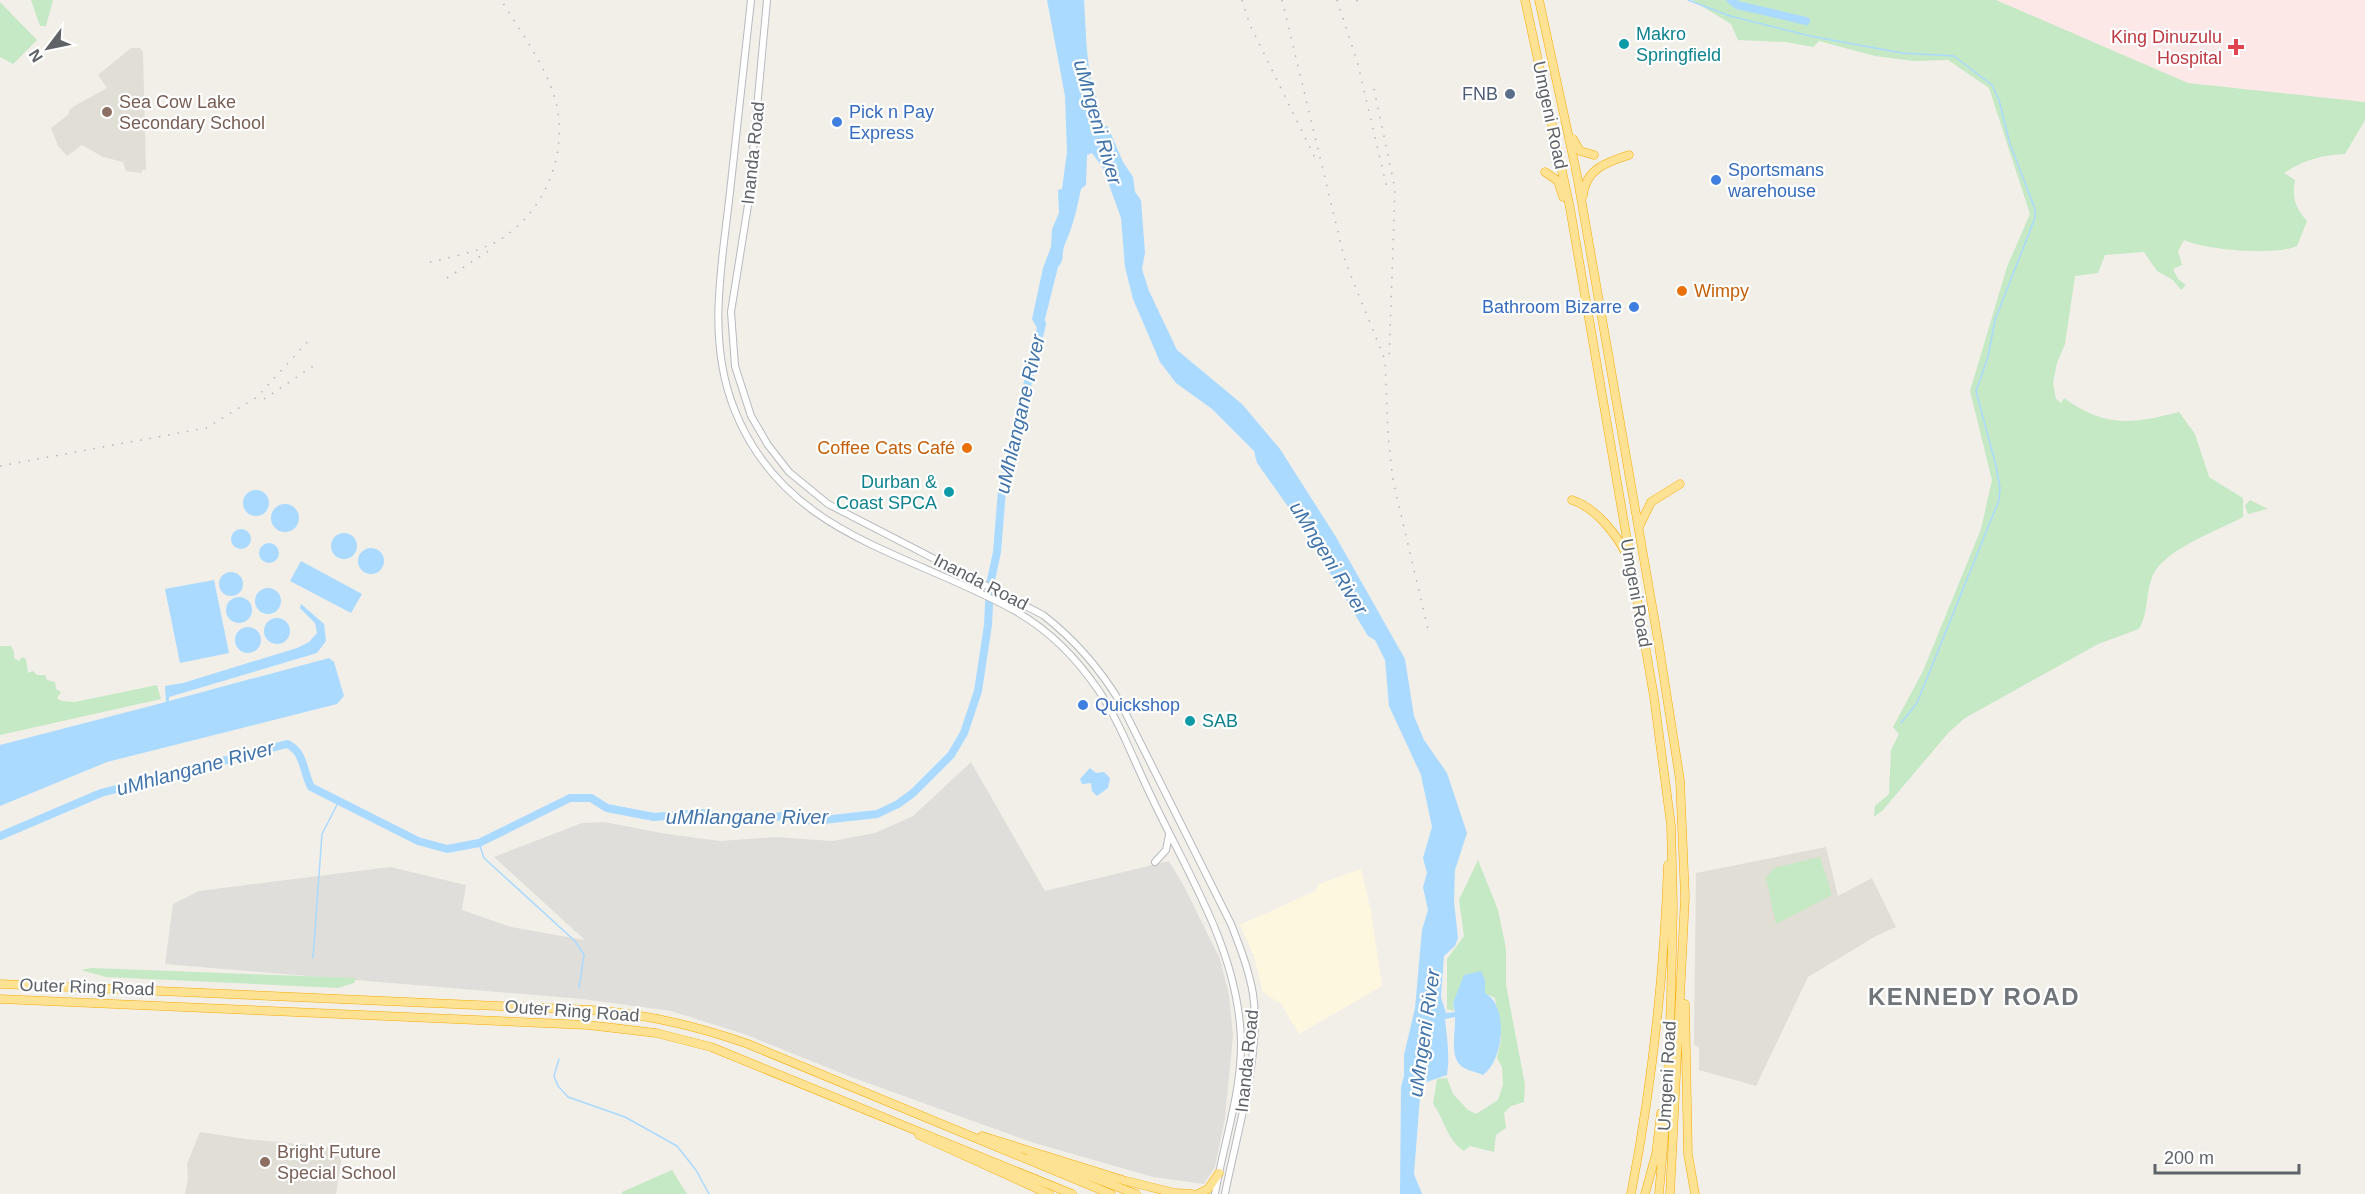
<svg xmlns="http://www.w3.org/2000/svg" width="2365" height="1194" font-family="Arial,sans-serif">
<rect width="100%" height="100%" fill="#f1efe8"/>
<path fill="#fef7e0" d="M1361 869 1371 912 1382 986 1299 1034 1281 1004 1263 992 1254 956 1240 925 1315 891 1319 884Z"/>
<path fill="#e0deda" d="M971 762 1045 891 1169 861 1184 886 1220 959 1229 995 1233 1036 1225 1118 1215 1167 1204 1184 1153 1177 1031 1142 851 1077 744 1034 671 1011 582 999 165 964 173 904 199 891 390 867 466 885 462 910 511 927 585 940 494 857 582 823 604 822 667 834 720 841 776 837 832 841 875 833 913 816Z"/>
<path fill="#e1ded6" d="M131 48H140L143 52 146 170H142V173L126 171 123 162 103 157 82 145 67 156 58 146 51 128 69 114V110L76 105 107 88 98 75Z
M1826 847 1838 896 1872 878 1896 927 1876 936 1808 977 1756 1086 1699 1070V1048L1694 1044 1696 873Z
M200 1132 246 1139 352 1149 342 1155 336 1194H185L188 1178 187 1164Z"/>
<path fill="#fce8e6" d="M1996 0H2365V102L2188 83Z"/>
<path fill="#c5e8c5" d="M31 0H53L46 26H40Z
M1692 0H1996L2188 83 2365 102V120L2345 154C2322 155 2304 160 2284 173L2295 180C2292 198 2295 207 2307 221L2297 246C2274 256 2207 250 2184 240L2178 251 2182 265 2173 269 2178 279 2186 285 2181 290 2173 280 2157 271 2144 252 2105 255 2098 273 2075 276 2065 344 2057 363 2053 383 2056 399 2061 403 2064 398C2106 428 2132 424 2179 412L2195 434 2209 477 2243 498V517C2217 531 2165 549 2153 575 2145 593 2149 612 2139 629L2098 644 1965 718 1949 732 1883 810 1874 817 1875 806 1889 794 1891 750 1899 734 1893 727 1923 671 1981 529 1992 480 1970 391 2007 267 2030 214 1989 88 1948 60 1913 61 1875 56 1819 41 1813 47 1786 42 1738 40 1731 24Z
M0 2 37 40 13 64 0 57Z
M2250 500 2268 509H2267L2248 514 2245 506Z
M0 646H11L14 652V658L19 661 22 657 26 659 28 673 33 671 37 675H45L47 680 55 682 56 689 61 692 57 698 61 701 75 702 157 685 161 699 0 735Z
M1820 857 1832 895 1776 924 1766 878 1774 868Z
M1478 860 1498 910 1506 949V985L1525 1085 1524 1102 1511 1106 1504 1113 1506 1128 1496 1135 1494 1152 1470 1146 1464 1151C1446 1139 1445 1120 1433 1104L1437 1079 1447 1078 1453 1094 1468 1110 1476 1114 1498 1100 1503 1085 1502 1067 1497 1058 1501 1039 1495 998 1485 993V980L1459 990 1453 1003 1454 1011 1447 1009V959L1464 936 1459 900Z
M92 968 356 978 354 983 338 988 106 977 81 970Z
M672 1170 687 1194H622V1192Z"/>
<path fill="#aadaff" d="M1047 0H1084C1086 29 1086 61 1093 88 1098 103 1101 107 1102 124L1108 127 1123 162 1133 177 1135 192 1141 200 1145 253 1142 269 1149 291 1177 350 1242 404 1280 449 1336 537 1405 659 1414 716 1424 740 1447 773 1467 833 1455 870 1454 901 1458 938 1455 946 1444 956 1441 997 1446 1013 1455 1012 1453 1003 1464 975 1481 971 1485 980V993C1509 1006 1504 1060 1483 1075 1477 1072 1469 1071 1464 1068 1448 1059 1456 1032 1455 1017L1445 1019C1447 1039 1450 1055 1447 1075L1421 1084 1414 1174 1422 1194H1400L1401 1087 1404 1076V1055L1415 1008 1422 930 1428 910 1423 887 1427 873 1423 858 1432 827 1421 775 1389 706 1385 660 1375 640 1368 636 1299 522 1257 463 1254 451 1212 409 1176 383 1160 362 1133 299 1125 267 1121 218 1103 168 1092 153 1087 155 1086 185 1081 189C1077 209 1073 226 1065 244 1061 253 1065 260 1058 267L1041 335 1032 319 1043 268 1051 247 1052 229 1059 213 1058 190 1062 189 1067 152 1065 96Z
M243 503a13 13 0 1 1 26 0a13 13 0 1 1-26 0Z
M271 518a14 14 0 1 1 28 0a14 14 0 1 1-28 0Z
M231 539a10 10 0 1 1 20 0a10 10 0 1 1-20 0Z
M331 546a13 13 0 1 1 26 0a13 13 0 1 1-26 0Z
M259 553a10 10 0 1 1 20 0a10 10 0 1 1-20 0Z
M358 561a13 13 0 1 1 26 0a13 13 0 1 1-26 0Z
M301 561 362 594 351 613 290 581Z
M219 584a12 12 0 1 1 24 0a12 12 0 1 1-24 0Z
M214 580 229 653 180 663 165 589Z
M255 601a13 13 0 1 1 26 0a13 13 0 1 1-26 0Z
M226 610a13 13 0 1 1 26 0a13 13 0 1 1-26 0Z
M301 604 324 624 326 641 317 653 169 697V701L329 658 334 662 344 696 337 704 107 762 0 806V745L166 702 165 686 183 683 297 648 309 642 317 633 315 623 300 608Z
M264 631a13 13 0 1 1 26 0a13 13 0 1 1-26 0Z
M235 640a13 13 0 1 1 26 0a13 13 0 1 1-26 0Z
M1090 768 1096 773 1104 772 1110 778 1108 788 1097 796 1092 791 1091 783 1082 784 1080 779Z"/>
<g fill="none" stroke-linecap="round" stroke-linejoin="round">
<path stroke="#aadaff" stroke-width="1.5" d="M1688 0 1730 16 1810 36 1902 53 1954 56 1992 85 1999 100 2010 144 2035 209V218L1995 320 1988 357 1976 391 1996 466 2000 488 1999 500 1917 703 1901 723
M479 843 484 858 575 941 584 955 579 988
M313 958 322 834 339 801
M559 1059 554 1076 558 1086 568 1097 625 1117 677 1146 696 1170 709 1194"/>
<path stroke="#aadaff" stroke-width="8" d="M1731 0 1737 5 1806 21
M0 836 101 793 287 744C304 751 303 771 311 787L418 841 447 849 479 843 570 798H591L607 808 654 817 701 813 745 820 784 816 814 821 877 814 898 804 913 793 951 755 964 733 978 691 988 625 990 585 997 552 1002 490 1042 324"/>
<g stroke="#b6babf" stroke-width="8">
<path id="secondary" d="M751 0C744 64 737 128 730 192 722 265 706 340 735 411 786 538 912 552 1017 612 1050 631 1078 660 1099 691 1121 724 1135 764 1153 800 1187 872 1233 944 1240 1025 1246 1081 1224 1139 1215 1194
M767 0 748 205 731 312 735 366 751 416 768 445 789 472 828 504 1043 615C1074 639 1100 669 1120 702L1231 924C1240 947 1249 970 1253 994 1262 1053 1236 1135 1225 1194
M1155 862 1166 850 1169 835"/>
</g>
<g stroke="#f9ab00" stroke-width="9">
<path id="highway" d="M1525 0 1570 208 1654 697 1671 825 1673 905 1671 997 1667 1102 1659 1194
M1539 0 1577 175 1658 640 1680 780 1685 897 1670 1194
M1573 139 1580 151 1594 155
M1545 172 1558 181 1563 197
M1583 196C1585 169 1607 162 1629 155
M1572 500C1596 508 1619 536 1628 559
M1639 527 1651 502 1680 484
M0 984 592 1010C646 1014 697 1026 748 1044L1111 1194
M0 999 588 1025 656 1033 711 1047 1072 1194
M1685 1004 1688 1154 1695 1194
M919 1135 1049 1194
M982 1136 1126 1181 1179 1194
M1031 1154 1136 1194
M1176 1193 1192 1194
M1198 1194 1208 1189 1219 1173
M1631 1194C1652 1085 1664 976 1668 865
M1645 1194 1656 1154 1661 1113"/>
</g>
<use href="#secondary" stroke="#fff" stroke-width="6"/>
<use href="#highway" stroke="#fde293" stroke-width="8"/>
<path stroke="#b6b7b8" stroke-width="1.5" stroke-dasharray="1.5 8" stroke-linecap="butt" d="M1242 0 1250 25 1315 158
M1282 0 1345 261 1385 360 1388 435 1393 481 1428 629
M1337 0 1357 61 1387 188
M1357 0 1359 9
M1374 89 1395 189 1389 362
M430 262C452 257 476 252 496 242 547 213 572 147 553 92 541 59 519 29 501 0
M447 278 490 250
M264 399 315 365
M0 466 206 428 257 397 311 338"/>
</g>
<g fill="#0f9aa8" stroke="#fff" stroke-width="2">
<circle cx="1624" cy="44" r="6"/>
<circle cx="949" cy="492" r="6"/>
<circle cx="1190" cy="721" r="6"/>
</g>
<path fill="#e0444e" stroke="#fff" stroke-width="2" d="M2233 38h6v6h6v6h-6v6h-6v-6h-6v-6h6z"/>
<circle fill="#5c6f8a" stroke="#fff" stroke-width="2" cx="1510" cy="94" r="6"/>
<g fill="#8d6e63" stroke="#fff" stroke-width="2">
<circle cx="107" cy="112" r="6"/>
<circle cx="265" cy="1162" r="6"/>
</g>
<g fill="#3f7fe0" stroke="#fff" stroke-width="2">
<circle cx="837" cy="122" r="6"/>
<circle cx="1716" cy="180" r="6"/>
<circle cx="1634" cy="307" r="6"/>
<circle cx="1083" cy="705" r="6"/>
</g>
<g fill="#e8710a" stroke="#fff" stroke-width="2">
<circle cx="1682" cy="291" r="6"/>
<circle cx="967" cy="448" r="6"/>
</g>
<g text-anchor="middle" stroke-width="4.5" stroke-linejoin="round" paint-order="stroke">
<g font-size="18" fill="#0d838f" stroke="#fff" text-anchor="start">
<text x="1636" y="40">Makro<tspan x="1636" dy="21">Springfield</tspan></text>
<text x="937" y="488" text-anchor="end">Durban &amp;<tspan x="937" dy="21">Coast SPCA</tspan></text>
<text x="1202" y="727">SAB</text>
</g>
<g font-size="18" fill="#be3a42" stroke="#fff" text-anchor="end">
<text x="2222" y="43">King Dinuzulu<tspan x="2222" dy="21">Hospital</tspan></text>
</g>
<g font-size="18" fill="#4e5e75" stroke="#fff" text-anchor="end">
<text x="1498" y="100">FNB</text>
</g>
<g font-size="18" fill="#785e54" stroke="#fff" text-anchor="start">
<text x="119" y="108">Sea Cow Lake<tspan x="119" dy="21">Secondary School</tspan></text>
<text x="277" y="1158">Bright Future<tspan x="277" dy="21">Special School</tspan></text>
</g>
<g font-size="18" fill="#366cbe" stroke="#fff" text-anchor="start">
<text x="849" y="118">Pick n Pay<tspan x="849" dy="21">Express</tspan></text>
<text x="1728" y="176">Sportsmans<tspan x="1728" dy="21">warehouse</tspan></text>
<text x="1622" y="313" text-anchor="end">Bathroom Bizarre</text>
<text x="1095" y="711">Quickshop</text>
</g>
<g font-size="18" fill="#5f6368" stroke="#fff">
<text transform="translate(1550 115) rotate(78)" y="6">Umgeni Road</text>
<text transform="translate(753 153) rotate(-84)" y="6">Inanda Road</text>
<text transform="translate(981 582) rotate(27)" y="6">Inanda Road</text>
<text transform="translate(1636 593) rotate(80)" y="6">Umgeni Road</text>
<text transform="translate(87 987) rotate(2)" y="6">Outer Ring Road</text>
<text transform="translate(572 1011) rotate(4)" y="6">Outer Ring Road</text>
<text transform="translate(1247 1061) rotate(-84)" y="6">Inanda Road</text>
<text transform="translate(1667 1076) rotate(-87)" y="6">Umgeni Road</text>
</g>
<g font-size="18" fill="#c56008" stroke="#fff" text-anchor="start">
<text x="1694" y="297">Wimpy</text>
<text x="955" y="454" text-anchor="end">Coffee Cats Café</text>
</g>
<g font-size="20" font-style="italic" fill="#4174aa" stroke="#fff">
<text transform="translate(1098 122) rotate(74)" y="7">uMngeni River</text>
<text transform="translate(1020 414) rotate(-77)" y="7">uMhlangane River</text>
<text transform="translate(1329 558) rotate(58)" y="7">uMngeni River</text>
<text transform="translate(195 768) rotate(-15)" y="7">uMhlangane River</text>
<text x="747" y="824">uMhlangane River</text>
<text transform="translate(1424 1033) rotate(-82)" y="7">uMngeni River</text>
</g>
<g font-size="24" font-weight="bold" letter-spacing="1.5" fill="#70757a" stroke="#fff">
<text x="1974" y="1005">KENNEDY ROAD</text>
</g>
</g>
<g transform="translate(48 48) rotate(238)" stroke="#ffffff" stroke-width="4.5" paint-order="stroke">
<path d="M0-4.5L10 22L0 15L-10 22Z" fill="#5f6368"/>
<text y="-9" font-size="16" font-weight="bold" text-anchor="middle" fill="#5f6368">N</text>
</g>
<path d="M2155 1164v9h144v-9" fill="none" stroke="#5f6368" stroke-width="3"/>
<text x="2164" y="1164" font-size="18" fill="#5f6368" stroke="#ffffff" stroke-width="4.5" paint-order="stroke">200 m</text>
</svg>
